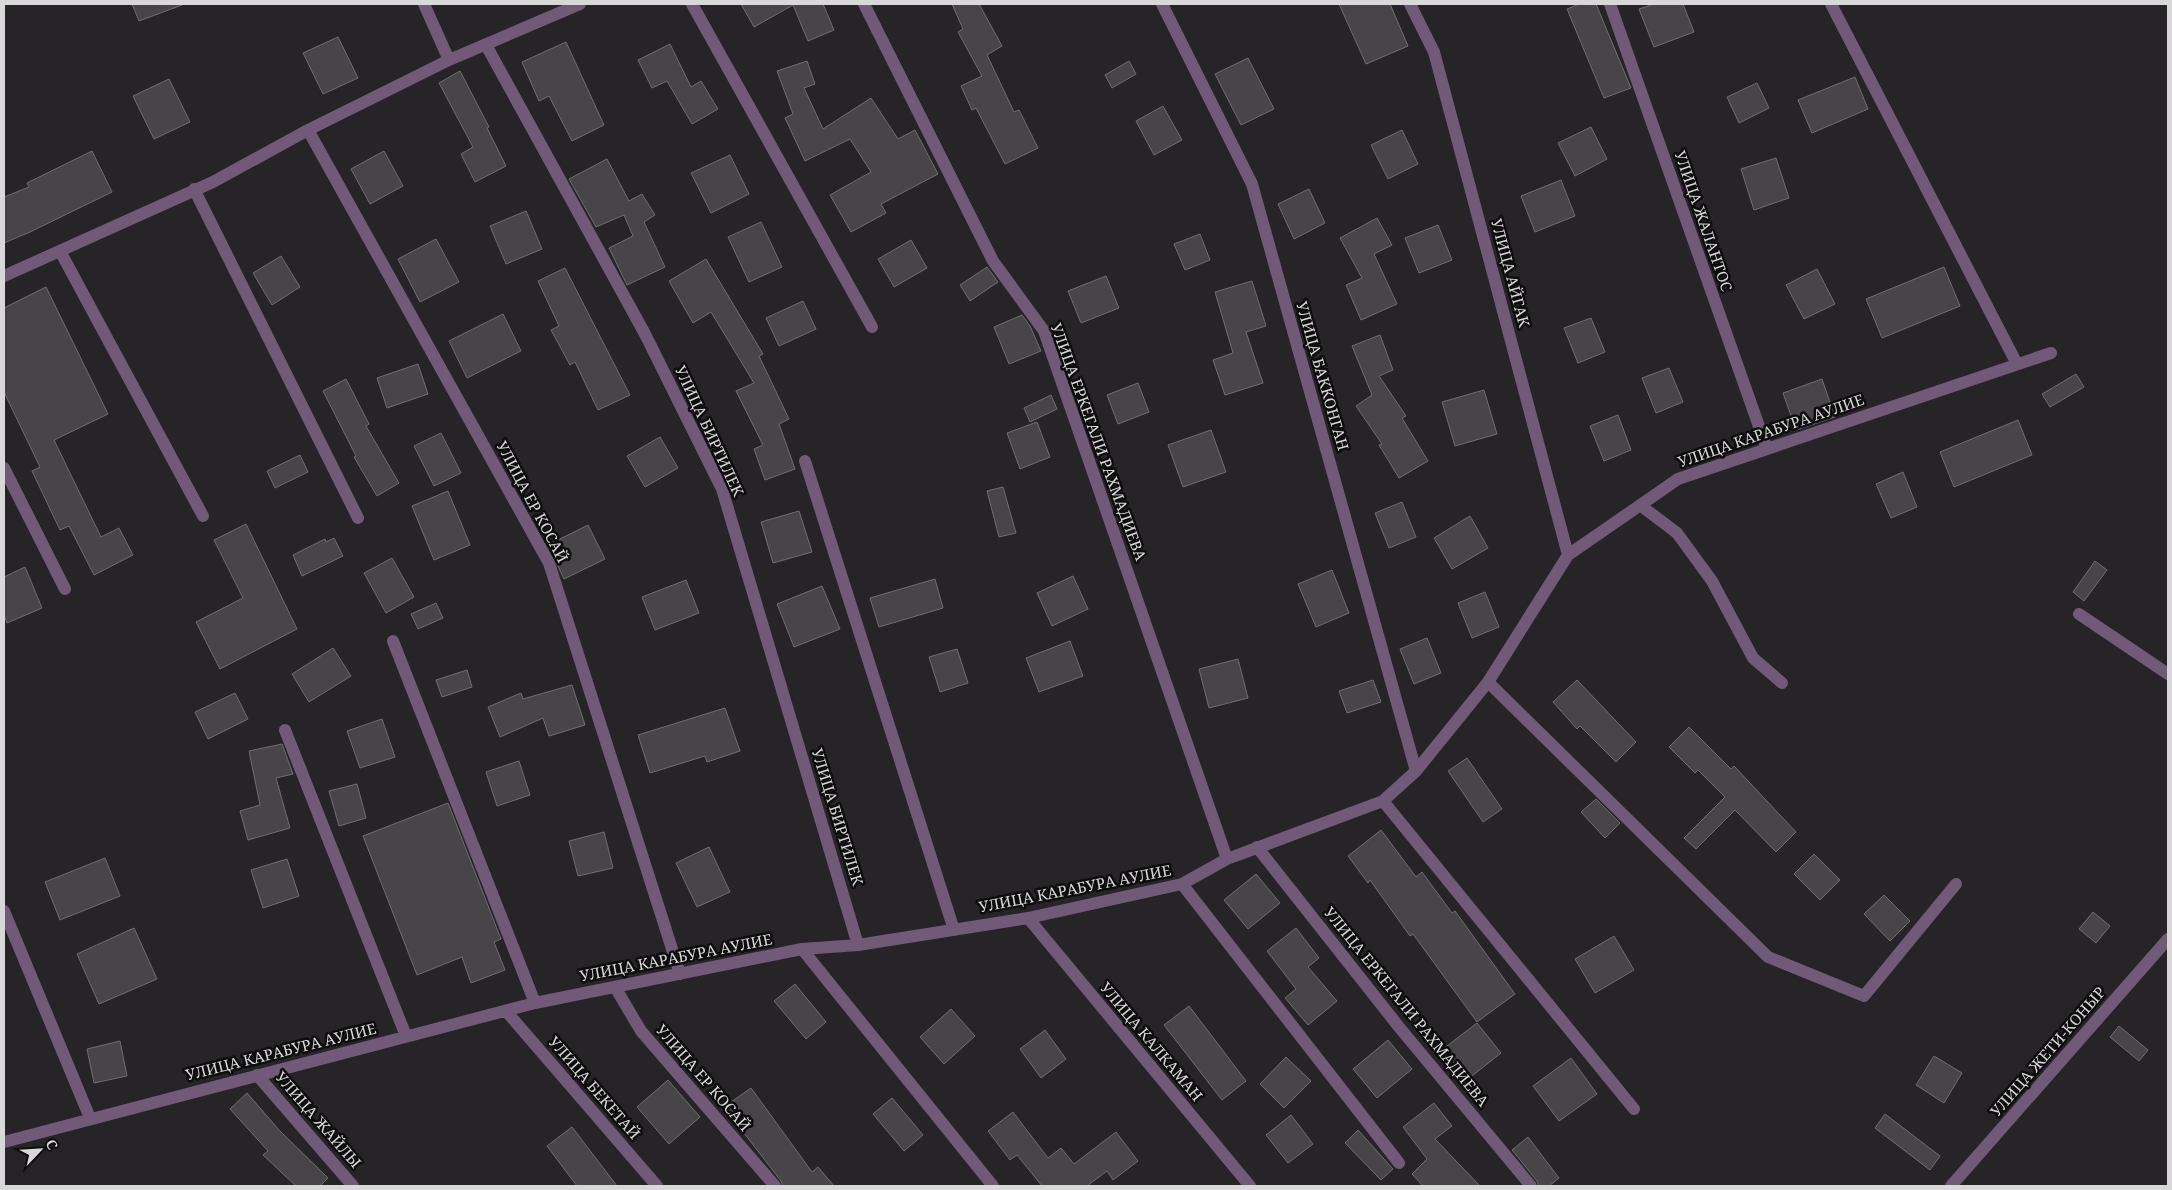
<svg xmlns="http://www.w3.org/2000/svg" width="2172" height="1190" font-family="'Noto Serif',serif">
<rect width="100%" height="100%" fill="#262426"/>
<path fill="#474548" stroke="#706e70" d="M132 4H182V5L139 21Z
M741 4H823L834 30 808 41 793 5 754 27Z
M952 4H979L1002 46 987 55 1014 112 1019 110 1038 148 1005 164 976 108 972 110 961 86 982 76 958 32 963 29Z
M1339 4H1390L1408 46 1366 64Z
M1579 4H1596L1631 88 1604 98 1567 9Z
M1654 4H1683L1694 32 1654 47 1639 9Z
M338 37 358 78 323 94 303 53Z
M566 42 604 125 572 141 549 96 539 101 522 62Z
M670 44 691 87 701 81 718 109 692 124 667 81 652 88 638 60Z
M1248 58 1274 109 1241 125 1215 74Z
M807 61 815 84 804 88 823 129 871 98 898 139 915 130 938 174 881 204 886 213 851 232 830 195 871 172 850 139 805 161 785 118 793 114 777 71Z
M1129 61 1136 74 1112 88 1105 75Z
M460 71 489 127 487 128 506 166 475 182 461 154 473 147 439 83Z
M1855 77 1868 109 1812 133 1798 100Z
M169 79 190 122 154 139 133 96Z
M1757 83 1769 108 1739 123 1727 97Z
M1163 106 1182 140 1154 155 1136 121Z
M1591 127 1607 159 1575 176 1558 143Z
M1402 130 1418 164 1388 179 1371 145Z
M92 151 112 192 30 232 4 243V197L29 187 27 183Z
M384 151 403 186 370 204 351 169Z
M730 155 749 194 711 213 691 173Z
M1776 158 1789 198 1754 210 1741 169Z
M607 159 629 201 642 194 655 215 644 222 665 267 627 285 609 248 633 236 624 215 596 227 569 179Z
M1561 180 1575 216 1535 232 1521 196Z
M1309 189 1325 223 1294 239 1278 204Z
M526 211 542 249 506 264 490 226Z
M1377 218 1392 245 1374 254 1397 304 1361 320 1346 285 1362 278 1340 238Z
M761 222 782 267 749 282 728 237Z
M1438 225 1452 260 1419 273 1405 238Z
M1200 234 1210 260 1185 270 1174 244Z
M436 239 459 282 420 302 398 259Z
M911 240 927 268 894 287 878 259Z
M281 256 300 287 272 305 253 273Z
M706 259 763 354 759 356 789 419 779 424 795 469 765 480 754 449 763 445 736 391 754 383 711 312 693 323 669 281Z
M987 267 998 282 970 301 960 285Z
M1944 267 1960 306 1882 338 1866 299Z
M565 268 630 395 598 410 575 362 570 365 551 330 559 326 538 281Z
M1817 269 1835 304 1804 319 1786 285Z
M1106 276 1119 308 1081 323 1068 291Z
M1252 281 1266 326 1246 332 1263 383 1225 395 1213 360 1233 353 1215 292Z
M46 287 108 414 54 440 101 537 119 528 133 555 94 575 69 526 60 530 32 471 40 467 4 392V308Z
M803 301 816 329 779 346 766 318Z
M503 314 521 351 467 378 449 341Z
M1022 315 1030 326 1041 351 1009 364 994 327Z
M1591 318 1605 352 1578 363 1564 328Z
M1380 335 1393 370 1379 376 1406 416 1402 418 1428 461 1399 478 1379 445 1382 444 1356 406 1372 395 1352 346Z
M418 364 428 394 387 408 377 378Z
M1669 368 1683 402 1656 413 1642 378Z
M2076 374 2084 387 2050 407 2042 394Z
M346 379 369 424 366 426 399 483 377 496 354 457 356 456 323 391Z
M1822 379 1835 417 1796 430 1783 393Z
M1138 383 1149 412 1118 424 1107 395Z
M1484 390 1497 434 1455 446 1442 402Z
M1051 395 1057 409 1030 422 1024 408Z
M1618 415 1631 450 1604 461 1590 426Z
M2018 420 2032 455 1954 487 1940 452Z
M1037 422 1050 457 1020 469 1007 433Z
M1211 430 1226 472 1183 487 1168 445Z
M441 433 461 473 434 486 414 446Z
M660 437 678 468 645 487 627 456Z
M300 455 308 472 275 488 267 471Z
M1903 472 1917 507 1891 518 1876 484Z
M1003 487 1016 533 999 537 987 491Z
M448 491 470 545 434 560 412 506Z
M1402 502 1416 537 1389 548 1375 513Z
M799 511 812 552 773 563 761 522Z
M1470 516 1488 548 1452 569 1434 538Z
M246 524 297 629 220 669 196 622 243 598 214 540Z
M588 525 605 559 564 579 548 545Z
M334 538 343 556 302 576 293 555 325 539 326 542Z
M392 558 414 597 386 613 364 573Z
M2095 561 2107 570 2084 601 2073 592Z
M25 567 42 608 7 623 4 615V577Z
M1332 570 1349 613 1316 627 1298 584Z
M1073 576 1088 609 1052 626 1037 593Z
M935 579 943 608 879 627 870 598Z
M686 580 699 613 655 630 642 597Z
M822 586 840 629 794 647 777 604Z
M1485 592 1499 627 1472 638 1458 603Z
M436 603 443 618 418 629 411 614Z
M1427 638 1441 673 1414 684 1400 649Z
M1070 641 1083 676 1039 692 1026 658Z
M333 648 351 676 309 702 292 674Z
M957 649 968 683 940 692 929 657Z
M1238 659 1248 698 1209 708 1199 669Z
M467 670 472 687 442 697 436 680Z
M1373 680 1381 702 1347 713 1339 691Z
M1577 680 1636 742 1616 762 1580 726 1577 729 1553 702Z
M572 685 585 725 549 736 543 718 500 737 488 707 521 693 523 699Z
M235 693 248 719 208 739 195 712Z
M725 708 740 751 707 762 705 756 650 773 638 735Z
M382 719 395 757 360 768 347 731Z
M1689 727 1731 769 1734 766 1796 832 1776 852 1735 810 1696 849 1684 838 1725 797 1698 770 1695 773 1669 747Z
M282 744 293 774 276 778 290 828 248 840 240 811 260 805 249 751Z
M1467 758 1502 809 1483 822 1448 771Z
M519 761 530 795 497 806 486 772Z
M357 784 366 818 339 826 329 791Z
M1596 799 1620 823 1605 838 1581 812Z
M448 803 501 939 494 942 505 970 471 983 462 957 417 975 363 836Z
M1381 830 1416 877 1422 872 1452 913 1455 911 1515 994 1477 1022 1413 934 1410 936 1370 880 1368 883 1348 856Z
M604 832 613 868 578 876 569 841Z
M709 847 730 892 697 907 676 863Z
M1814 854 1840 880 1820 900 1794 874Z
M105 858 120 896 60 920 45 882Z
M287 859 299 896 263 908 251 870Z
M1256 874 1280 903 1248 929 1224 900Z
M1884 895 1910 921 1890 941 1864 914Z
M2093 912 2110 926 2096 943 2079 929Z
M134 928 157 979 99 1004 77 954Z
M1296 928 1319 958 1308 967 1337 1001 1308 1025 1285 998 1296 989 1267 951Z
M1614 936 1634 970 1595 993 1575 959Z
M795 984 826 1022 806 1039 774 1001Z
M1189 1006 1246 1081 1222 1100 1164 1025Z
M951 1009 975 1036 944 1064 920 1037Z
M1477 1023 1501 1053 1467 1080 1443 1049Z
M2119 1026 2148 1050 2139 1061 2110 1037Z
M1045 1030 1066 1059 1041 1078 1020 1049Z
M1388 1040 1412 1069 1377 1098 1353 1069Z
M120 1041 127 1076 94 1083 87 1049Z
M1934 1056 1962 1073 1944 1103 1916 1085Z
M1286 1057 1311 1081 1284 1108 1260 1084Z
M1571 1058 1597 1094 1559 1121 1533 1086Z
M668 1080 700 1117 669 1144 637 1107Z
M751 1088 812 1172 818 1167 834 1186H783L781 1181 724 1107Z
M247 1093 279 1130 328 1178 320 1186H296L263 1155 268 1151 230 1109Z
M892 1098 923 1135 904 1151 873 1114Z
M1434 1103 1452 1126 1435 1139 1480 1186H1423L1412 1174 1427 1159 1403 1127Z
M1013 1112 1048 1158 1061 1148 1074 1164 1116 1132 1138 1161 1113 1180 1107 1171 1087 1186H1042L1017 1155 1010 1160 988 1131Z
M1885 1114 1940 1156 1930 1170 1875 1128Z
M1291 1115 1313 1144 1288 1163 1266 1135Z
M572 1127 617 1186H577L547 1146Z
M1358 1130 1393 1169 1381 1180 1345 1143Z
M1528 1137 1559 1178 1549 1186H1539L1537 1181 1512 1150Z"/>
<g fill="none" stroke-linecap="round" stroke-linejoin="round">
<path stroke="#715a77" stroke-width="12" d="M424 4 449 60
M692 4 872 327
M864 4 993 261 1044 331 1227 859
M1162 4 1252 184 1416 771
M1410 4 1434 52 1568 555
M1610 4 1767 449
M1831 4 2017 364
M486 45 645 334 722 489 858 945
M308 130 549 563 680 974
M194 189 358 518
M60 251 203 516
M4 276 213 182 308 130 449 60 580 4
M805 461 954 930
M4 468 65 589
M1640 505 1677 533 1712 581 1753 658 1782 683
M2079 614 2168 674
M393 641 535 1003
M1488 682 1768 957 1864 996 1956 884
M285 730 406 1036
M1383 801 1634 1109
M1257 847 1399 1027 1531 1186
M1182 884 1399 1163
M4 911 90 1118
M1028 918 1250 1186
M802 949 993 1186
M615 987 641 1031 775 1186
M506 1011 657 1186
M257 1075 353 1186
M4 1142 535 1003 802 949 858 945 1028 918 1182 884 1227 859 1383 801 1416 771 1488 682 1568 555 1678 479 2051 353
M1951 1186 2168 939"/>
</g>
<g text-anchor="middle" stroke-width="5" stroke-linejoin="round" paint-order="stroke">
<g font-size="15" fill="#d9d8d9" stroke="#0e0d0e">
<text transform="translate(1703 221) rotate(71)" y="5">УЛИЦА ЖАЛАНТОС</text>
<text transform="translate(1510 273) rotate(75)" y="5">УЛИЦА АЙГАК</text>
<text transform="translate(1322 376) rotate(74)" y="5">УЛИЦА БАККОНГАН</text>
<text transform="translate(709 431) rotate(65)" y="5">УЛИЦА БИРТИЛЕК</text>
<text transform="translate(1771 431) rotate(-19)" y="5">УЛИЦА КАРАБУРА АУЛИЕ</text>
<text transform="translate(1098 442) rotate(70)" y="5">УЛИЦА ЕРКЕГАЛИ РАХМАДИЕВА</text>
<text transform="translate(532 502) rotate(62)" y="5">УЛИЦА ЕР КОСАЙ</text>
<text transform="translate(837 817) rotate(73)" y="5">УЛИЦА БИРТИЛЕК</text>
<text transform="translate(1075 889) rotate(-11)" y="5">УЛИЦА КАРАБУРА АУЛИЕ</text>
<text transform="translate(676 958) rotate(-11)" y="5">УЛИЦА КАРАБУРА АУЛИЕ</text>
<text transform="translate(1406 1007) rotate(51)" y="5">УЛИЦА ЕРКЕГАЛИ РАХМАДИЕВА</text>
<text transform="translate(1151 1042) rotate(50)" y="5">УЛИЦА КАЛКАМАН</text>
<text transform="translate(281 1052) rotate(-14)" y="5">УЛИЦА КАРАБУРА АУЛИЕ</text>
<text transform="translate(2048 1052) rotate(-49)" y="5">УЛИЦА ЖЕТИ-КОНЫР</text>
<text transform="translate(703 1078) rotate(49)" y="5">УЛИЦА ЕР КОСАЙ</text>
<text transform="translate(594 1088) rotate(49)" y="5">УЛИЦА БЕКЕТАЙ</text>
<text transform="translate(318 1120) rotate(49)" y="5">УЛИЦА ЖАЙЛЫ</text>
</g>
</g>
<rect width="2172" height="1190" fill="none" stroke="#d9d8d9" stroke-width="10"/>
<g transform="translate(40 1150) rotate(65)" stroke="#0e0d0e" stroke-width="4" paint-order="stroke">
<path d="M0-4L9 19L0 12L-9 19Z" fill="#d9d8d9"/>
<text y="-8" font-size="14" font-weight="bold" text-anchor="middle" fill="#d9d8d9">С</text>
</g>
</svg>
